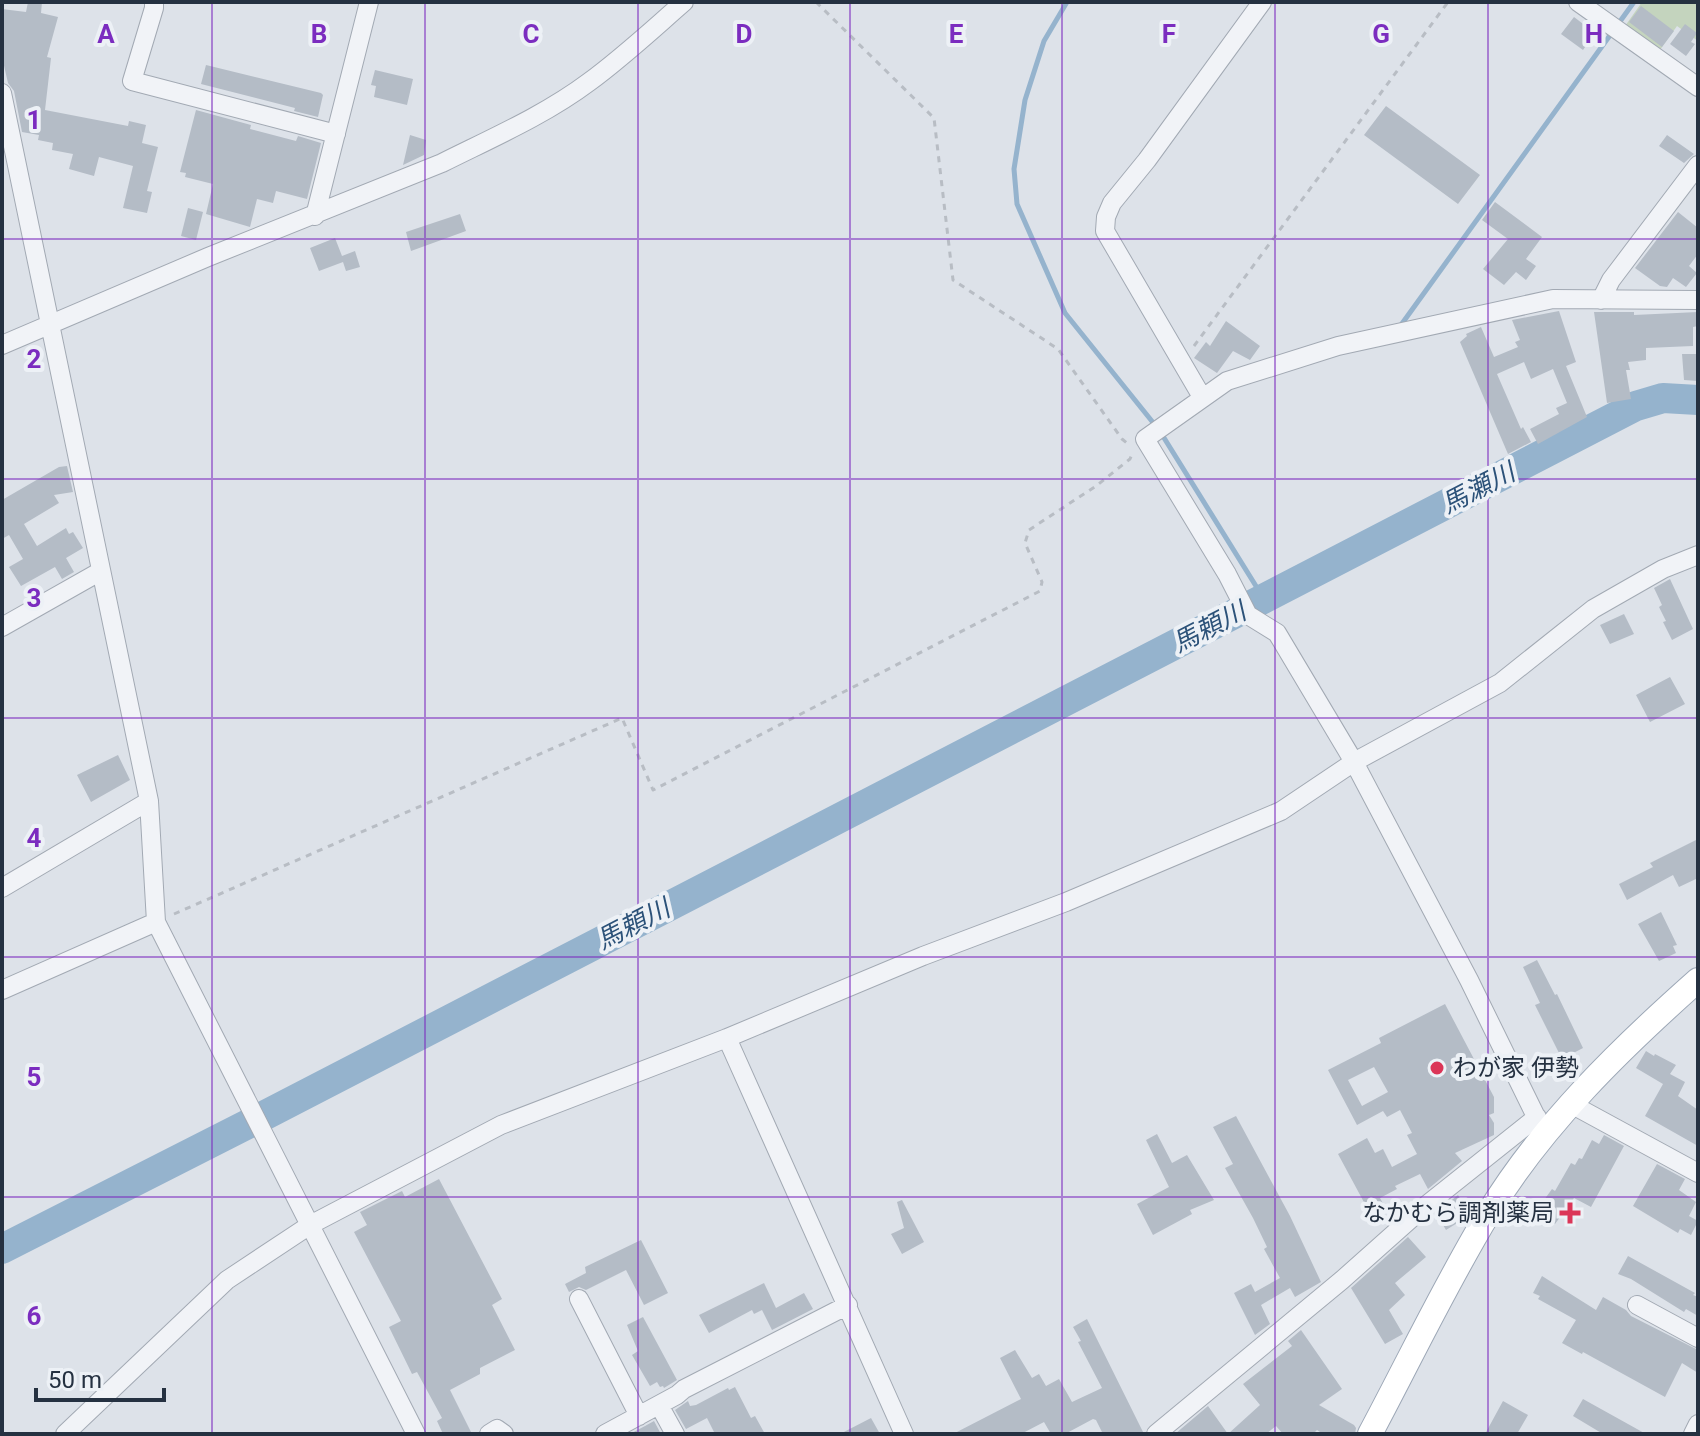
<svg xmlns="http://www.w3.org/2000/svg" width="1700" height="1436" font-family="Roboto,'Noto Sans JP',sans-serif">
<rect width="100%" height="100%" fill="#dde2e9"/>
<path fill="#c4d4be" d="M1642 2H1698V41L1677 26 1657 54 1623 29Z"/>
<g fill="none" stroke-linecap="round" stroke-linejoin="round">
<path stroke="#95b3cd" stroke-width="5" d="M1067 2 1044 41 1025 100 1014 169 1017 204 1065 313 1155 425
M1401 325 1634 2
M1161 433 1264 599"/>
<path stroke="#95b3cd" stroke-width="30" d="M2 1249 246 1125 1636 406 1663 398 1698 400"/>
</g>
<path fill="#b4bcc6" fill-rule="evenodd" d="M28 2H42L41 13 58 17 47 57 51 58 45 110 128 126 129 121 146 125 142 143 158 147 147 191 152 192 147 213 123 208 133 166 99 157 94 176 69 169 73 154 52 150 53 143 38 140 39 135 22 132 14 91 8 83 2 57V9L26 12Z
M1641 6 1674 31 1662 47 1629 22Z
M1574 17 1595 33 1583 50 1561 34Z
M1685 24 1697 33 1691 42 1695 44 1686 56 1670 44Z
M206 65 321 93 323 95 318 117 294 111 295 108 201 84Z
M375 70 413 79 407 105 374 97 376 86 371 85Z
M1386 106 1480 175 1458 204 1364 135Z
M196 110 251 125 250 129 296 141 298 136 321 143 307 199 276 191 273 203 257 199 250 227 206 214 213 184 185 177 186 173 180 172Z
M410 135 426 140 424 155 403 165Z
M1667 135 1694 154 1684 163 1659 146Z
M1495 202 1542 237 1526 259 1536 266 1526 280 1516 272 1504 285 1483 269 1508 239 1482 220Z
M188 208 203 212 196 240 181 236Z
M1678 212 1698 228V254L1689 266 1697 273 1686 287 1673 278 1667 287 1660 286 1635 268Z
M460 214 466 231 411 251 406 232Z
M335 238 342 256 355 251 360 267 346 271 343 262 319 271 310 248Z
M1559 311 1576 362 1566 366 1587 417 1538 444 1530 429 1559 414 1556 408 1567 403 1553 369 1531 379 1524 362 1497 374 1521 429 1523 427 1531 442 1508 454 1460 342 1467 336 1466 334 1481 327 1494 357 1518 347 1515 342 1520 340 1512 320Z
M1594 312H1634V315L1698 312V326L1693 327V346L1646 348V360L1628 362 1630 370H1626L1631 399 1607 403Z
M1226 321 1260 346 1250 360 1233 351 1217 373 1194 358 1206 342 1210 346Z
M1682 354H1698V381L1684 380Z
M67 466 73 492 54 495 59 503 24 524 37 546 66 528 69 534 73 532 83 548 66 558 74 572 62 579 55 567 21 586 9 567 23 559 9 535 2 539V500L59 467Z
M1670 579 1693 629 1672 640 1663 622 1666 621 1659 607 1662 605 1654 588Z
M1624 614 1634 634 1610 644 1600 625Z
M1670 677 1685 704 1650 722 1636 695Z
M118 755 130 780 91 802 77 775Z
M1698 839V878L1679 887 1673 875 1627 900 1619 884 1653 867 1650 863Z
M1661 912 1677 945 1673 946 1676 953 1659 961 1638 924Z
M1537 960 1555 995 1557 994 1583 1048 1562 1059 1535 1005 1540 1003 1523 967Z
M1445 1004 1494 1097V1113L1489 1115 1494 1123V1135L1455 1153 1462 1161 1428 1189 1420 1174 1395 1186 1397 1189 1380 1198 1387 1211 1373 1219 1338 1154 1367 1138 1375 1153 1383 1149 1392 1167 1417 1154 1407 1135 1412 1133 1400 1110 1387 1117 1383 1111 1357 1125 1328 1070 1381 1043 1379 1038ZM1374 1067 1388 1092 1362 1106 1348 1080Z
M1646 1051 1654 1056 1655 1054 1676 1065 1670 1074 1685 1082 1678 1096 1698 1110V1146L1645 1116 1663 1084 1636 1068Z
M1236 1116 1290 1216 1321 1282 1295 1297 1290 1288 1261 1305 1270 1324 1255 1335 1234 1293 1251 1284 1255 1292 1280 1278 1264 1249 1267 1247 1253 1218 1225 1168 1233 1164 1213 1127Z
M1157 1134 1172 1163 1187 1155 1214 1200 1190 1210 1192 1214 1153 1235 1137 1204 1169 1187 1146 1140Z
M1604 1135 1624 1146 1591 1207 1574 1198 1555 1224 1536 1211 1552 1189 1555 1191 1571 1163 1575 1165 1579 1158 1582 1159 1592 1140 1599 1144Z
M1657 1164 1685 1179 1679 1190 1696 1202 1689 1216 1698 1221 1691 1235 1680 1229 1678 1233 1633 1206Z
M439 1179 502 1299 492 1305 515 1350 480 1368V1374L450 1390 472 1434H443L437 1421 442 1418 417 1372 412 1374 389 1327 401 1321 354 1232 367 1225 360 1212 402 1191 405 1197Z
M1458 1195 1470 1215 1446 1230 1436 1213Z
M902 1200 924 1242 902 1254 891 1234 904 1228 897 1202Z
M1408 1237 1426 1257 1395 1283 1405 1295 1389 1310 1403 1334 1385 1344 1351 1288Z
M641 1240 668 1293 644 1305 626 1270 586 1290 579 1287 569 1292 565 1284 586 1273 585 1267Z
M1628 1256 1695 1293 1693 1295 1698 1297V1316L1686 1309 1684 1312 1631 1279 1618 1274Z
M1542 1276 1596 1310 1603 1297 1626 1310 1631 1316 1698 1350V1373L1682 1363 1665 1397 1583 1352 1582 1354 1562 1343 1576 1320 1538 1299 1540 1296 1533 1293Z
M764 1283 776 1308 804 1293 813 1309 772 1330 762 1310 754 1314 752 1310 709 1333 699 1315Z
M643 1317 677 1380 664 1388 663 1386 660 1387 657 1382 650 1386 632 1355 638 1351 627 1325Z
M1087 1319 1144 1434H1103L1096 1420 1093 1419 1065 1434H1051L1044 1422 1021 1434H953L1021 1399 1000 1358 1015 1350 1032 1378 1039 1374 1046 1386 1059 1379 1072 1402 1102 1388 1078 1342 1081 1341 1073 1327Z
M1301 1330 1342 1389 1319 1405 1354 1425 1356 1428 1355 1434H1323L1317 1430 1313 1434H1283L1276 1426 1266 1434H1228L1260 1405 1243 1384 1292 1346 1288 1341Z
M735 1387 751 1418 755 1416 765 1434H715L707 1418 686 1429 675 1410 688 1401 690 1406 696 1405 728 1388 729 1390Z
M1583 1399 1646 1434H1603L1573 1416Z
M1503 1401 1528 1415 1517 1434H1485Z
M1208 1406 1228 1434H1175Z
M871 1418 880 1434H840Z
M654 1421 661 1434H630L645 1426Z"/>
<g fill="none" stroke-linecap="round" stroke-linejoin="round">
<g stroke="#a2a9b3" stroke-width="20">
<path id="minor" d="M154 2V8L132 81 336 134
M1578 2 1698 87
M2 93 149 801 156 922 416 1434
M315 216 369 2
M1601 300 1611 280 1698 165
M2 345 208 257 442 163C492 138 545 115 589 82 622 58 653 29 684 2
M1202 397 1105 231 1106 217 1112 203 1147 160 1262 2
M2 627 101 571
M2 888 149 801
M2 990 156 922
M727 1038 904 1434
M1571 1104 1698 1173
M1545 1135 1469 980 1354 762 1277 633 1248 615 1227 574 1145 439 1227 381 1338 346 1553 299 1698 300
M579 1299 639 1416
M1637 1305 1698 1338
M659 1405 675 1434
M65 1434 227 1280 310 1225 501 1125 727 1038 923 956 1066 902 1281 811 1354 762 1500 683 1593 609 1663 569 1698 555
M489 1434 497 1429 504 1434
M605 1434 677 1395 684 1389 848 1305
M1156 1434 1342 1280 1424 1207 1537 1117
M1693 1434 1698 1424"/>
</g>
<g stroke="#9ca7b6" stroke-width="26">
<path id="major" d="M1370 1434C1409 1361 1445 1285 1488 1214 1542 1125 1620 1049 1698 980"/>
</g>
<path stroke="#b8bdc4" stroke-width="3" stroke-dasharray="6 6" stroke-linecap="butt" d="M816 2 934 118 953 280 1058 349 1122 439 1128 444
M1194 346 1448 2
M174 914 622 718 653 790 1040 591 1042 582 1025 543 1029 530 1096 486 1130 459 1133 452"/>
<use href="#minor" stroke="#f1f3f7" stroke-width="18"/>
<use href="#major" stroke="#fff" stroke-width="24"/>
</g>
<path fill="none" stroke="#7b2cbf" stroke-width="2" stroke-opacity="0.55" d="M212 2V1434M425 2V1434M638 2V1434M850 2V1434M1062 2V1434M1275 2V1434M1488 2V1434M2 239H1698M2 479H1698M2 718H1698M2 957H1698M2 1197H1698"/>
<g fill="#db3557" stroke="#edf1f6" stroke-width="3">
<circle cx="1437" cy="1068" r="8"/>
<path d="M1566 1201h8v8h8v8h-8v8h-8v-8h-8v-8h8z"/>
</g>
<g text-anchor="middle" stroke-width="8" stroke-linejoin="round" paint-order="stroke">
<g font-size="24" fill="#253141" stroke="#edf1f6" text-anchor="start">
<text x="1453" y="1076">わが家 伊勢</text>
<text x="1554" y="1221" text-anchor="end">なかむら調剤薬局</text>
</g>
<g font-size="26" font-style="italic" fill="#2c5279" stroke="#edf1f6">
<text transform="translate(1478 488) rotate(-27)" y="9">馬瀬川</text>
<text transform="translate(1209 627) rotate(-27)" y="9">馬頼川</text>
<text transform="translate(633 924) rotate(-27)" y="9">馬頼川</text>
</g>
</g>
<g font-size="26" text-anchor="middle" font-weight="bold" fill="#7b2cbf" stroke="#edf1f6" stroke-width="8" stroke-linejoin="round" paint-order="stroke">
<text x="106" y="43">A</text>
<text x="319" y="43">B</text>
<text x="531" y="43">C</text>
<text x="744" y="43">D</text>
<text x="956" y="43">E</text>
<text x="1169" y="43">F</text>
<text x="1381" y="43">G</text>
<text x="1594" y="43">H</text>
<text x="34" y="129">1</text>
<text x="34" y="368">2</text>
<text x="34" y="607">3</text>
<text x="34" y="847">4</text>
<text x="34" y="1086">5</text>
<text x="34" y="1325">6</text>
</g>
<rect width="1700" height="1436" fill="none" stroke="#253141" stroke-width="8"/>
<path d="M36 1388v12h128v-12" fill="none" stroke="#253141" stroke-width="4"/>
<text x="48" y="1388" font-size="24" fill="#253141" stroke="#edf1f6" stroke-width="6" paint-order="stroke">50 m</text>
</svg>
